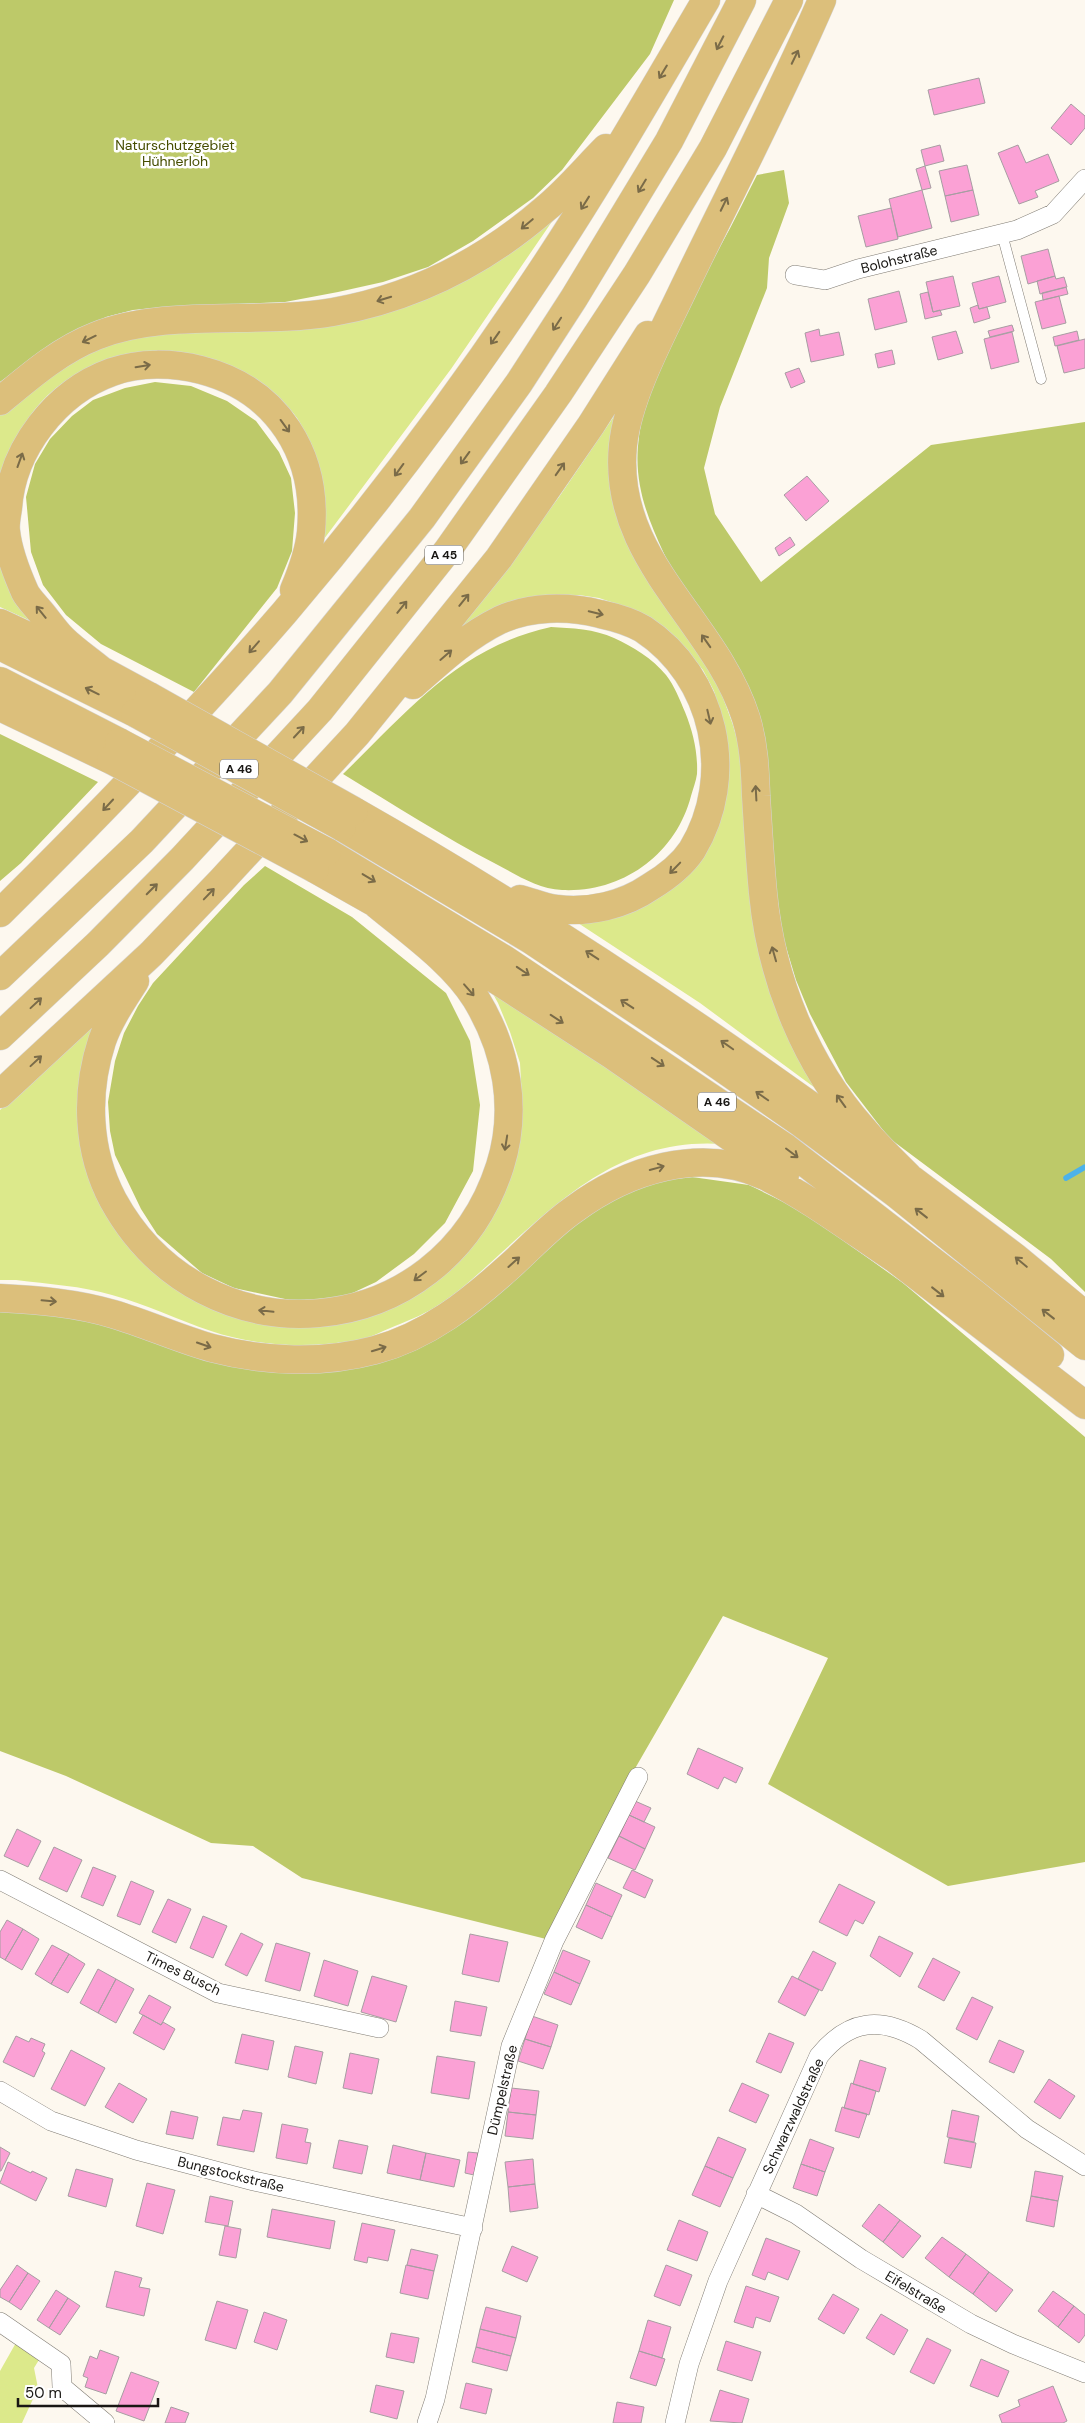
<svg xmlns="http://www.w3.org/2000/svg" width="1085" height="2423" font-family="'DM Sans',sans-serif">
<rect width="100%" height="100%" fill="#fdf8ef"/>
<path fill="#dce98b" d="M564 204 451 369 321 543C317 511 315 444 297 418 282 396 256 385 233 372 217 363 200 355 181 352 122 344 51 374 23 428 13 447 7 471 0 492V415C22 395 45 375 70 360 91 347 117 342 140 336L462 281C501 260 533 235 564 204Z
M623 403 614 446 714 673 733 725 740 750 748 823 826 1096 700 1003 578 923 678 878 725 732 714 691 703 670 683 645 662 628 626 607 599 598 579 595 531 597 508 602 458 631 559 497Z
M0 559 35 623 0 607Z
M487 983 723 1144C627 1137 566 1194 500 1254 481 1271 462 1290 440 1304 427 1313 410 1320 395 1326 384 1330 373 1337 362 1339 314 1349 258 1347 211 1331 178 1320 146 1304 112 1295 82 1286 48 1284 16 1280H0V1110L93 1026 80 1080 143 1258 171 1284 200 1301 231 1312 437 1278 467 1252 493 1210 519 1134 522 1100 520 1063 510 1032 498 1003Z
M17 2341 42 2355 34 2368 38 2388 22 2423H0V2371Z"/>
<path fill="#bdc969" d="M0 0H674L650 54 562 170 533 198 473 241 428 267 383 282 338 292 285 302 165 307 133 310 106 317 52 345 0 382Z
M784 170 789 203 769 258 767 288 720 407 704 468 715 514 761 582 931 445 1085 422V1292L1051 1259 889 1138 846 1082 810 1014 796 980 783 937 772 860 770 817C742 744 713 672 684 599 664 548 633 504 638 446 644 375 689 307 721 245 734 222 745 198 757 175Z
M155 382 191 386 227 401 256 421 279 452 291 478 295 513 292 551 277 588 194 692 101 644 66 615 43 585 31 552 26 497 35 464 50 439 72 416 93 400 125 388Z
M551 627C571 628 595 629 614 638 632 646 653 659 666 675 674 685 680 700 685 712 693 732 698 752 697 774 696 781 693 789 691 796 676 854 623 893 562 890 538 889 517 875 496 864 444 837 394 805 343 774 408 711 459 647 551 627Z
M0 734 98 782 21 863 0 881Z
M265 866 352 917 446 993 470 1041 480 1105 473 1171 445 1223 414 1254 376 1282 346 1296 294 1301 234 1288 202 1273 157 1234 141 1209 115 1155 110 1131 108 1102 115 1061 124 1033 138 1006 153 983 244 885Z
M692 1177 749 1185 802 1211 903 1283 1085 1437V1862L948 1886 768 1784 828 1658 723 1616 633 1772 546 1939 302 1878 253 1846 211 1843 66 1776 0 1751V1310L40 1312 343 1369 537 1257 593 1209 649 1182Z"/>
<g fill="none" stroke-linecap="round" stroke-linejoin="round">
<path stroke="#4cb2e9" stroke-width="5.5" d="M1066 1178 1085 1167"/>
</g>
<path fill="#fba1d5" stroke="#a79da2" d="M979 78 985 103 934 115 928 90Z
M1071 104 1085 116V128L1071 145 1051 128Z
M940 145 944 161 925 166 921 150Z
M1018 145 1026 163 1048 154 1059 181 1035 191 1038 197 1019 204 998 153Z
M967 165 973 190 945 196 939 171Z
M925 166 931 188 922 190 916 169Z
M922 190 932 228 898 237 889 199Z
M973 190 979 215 951 222 945 196Z
M891 208 898 239 866 247 858 216Z
M1048 249 1055 276 1028 284 1021 256Z
M953 276 960 306 933 312 926 282Z
M999 276 1006 302 979 309 972 283Z
M1055 276 1056 279 1064 277 1067 287 1040 294 1037 281Z
M1066 287 1068 294 1043 300 1042 293Z
M899 291 907 322 875 330 868 299Z
M928 292 933 312 940 310 942 315 925 319 920 294Z
M1059 296 1066 323 1042 329 1035 302Z
M978 305 979 309 987 307 990 318 974 323 970 308Z
M1012 325 1014 331 990 337 988 331Z
M819 329 820 336 839 332 844 355 811 362 805 333Z
M956 331 963 353 938 360 932 337Z
M1077 331 1079 340 1055 346 1053 337Z
M1012 332 1019 362 991 369 984 339Z
M1085 339V368L1064 373 1057 346Z
M892 350 895 364 878 368 875 354Z
M799 368 805 382 791 388 785 373Z
M807 476 829 501 806 521 784 495Z
M790 537 795 545 779 556 775 548Z
M698 1748 743 1768 736 1783 724 1777 718 1789 687 1774Z
M635 1801 651 1808 644 1822 629 1815Z
M629 1815 655 1827 645 1849 619 1836Z
M17 1829 41 1841 28 1867 4 1856Z
M619 1836 645 1849 635 1870 608 1858Z
M54 1847 82 1860 67 1892 39 1879Z
M93 1867 116 1876 103 1906 81 1897Z
M632 1870 653 1880 645 1898 623 1888Z
M131 1881 154 1891 140 1925 117 1916Z
M596 1883 622 1895 612 1917 586 1905Z
M839 1884 875 1902 863 1924 855 1920 847 1936 819 1922Z
M168 1899 191 1909 176 1943 152 1932Z
M586 1905 612 1917 602 1939 576 1927Z
M203 1916 227 1926 213 1958 190 1948Z
M7 1920 23 1929 5 1960 0 1957V1932Z
M23 1929 39 1939 22 1970 5 1960Z
M241 1933 263 1944 247 1976 225 1965Z
M470 1934 508 1942 499 1982 462 1974Z
M879 1936 913 1953 900 1977 870 1956Z
M276 1943 310 1953 300 1991 265 1981Z
M52 1945 69 1954 51 1984 35 1974Z
M563 1950 590 1961 580 1984 554 1972Z
M813 1951 836 1963 822 1991 798 1979Z
M69 1954 85 1964 68 1993 51 1984Z
M933 1958 960 1972 944 2001 918 1987Z
M324 1960 358 1971 348 2006 314 1996Z
M98 1969 116 1979 98 2013 80 2003Z
M554 1972 580 1984 571 2005 544 1994Z
M372 1976 407 1986 396 2022 361 2012Z
M792 1976 819 1990 805 2016 778 2002Z
M116 1979 134 1989 116 2023 98 2013Z
M149 1995 171 2007 161 2025 139 2013Z
M972 1997 993 2007 977 2040 956 2029Z
M455 2001 487 2007 481 2036 450 2031Z
M143 2015 161 2025 163 2022 175 2029 164 2050 133 2033Z
M532 2016 558 2025 551 2047 525 2039Z
M769 2033 794 2043 781 2073 756 2062Z
M242 2034 274 2041 268 2070 235 2063Z
M16 2036 29 2042 31 2038 45 2044 42 2051 45 2053 34 2077 3 2062Z
M525 2039 551 2047 543 2069 518 2061Z
M999 2040 1024 2051 1014 2073 989 2062Z
M295 2046 323 2052 316 2084 288 2077Z
M71 2050 105 2068 85 2106 51 2089Z
M350 2053 379 2059 372 2094 343 2088Z
M437 2056 475 2062 469 2099 431 2093Z
M860 2060 886 2068 879 2092 853 2084Z
M1049 2079 1075 2096 1060 2119 1034 2102Z
M119 2083 147 2099 133 2123 105 2107Z
M742 2083 769 2095 756 2123 729 2111Z
M851 2083 876 2091 869 2115 844 2108Z
M511 2088 539 2091 536 2115 508 2112Z
M842 2107 867 2114 859 2138 835 2131Z
M243 2110 262 2113 254 2152 217 2145 223 2117 240 2120Z
M952 2110 979 2116 974 2142 947 2137Z
M171 2111 198 2117 193 2139 166 2134Z
M508 2112 536 2115 533 2139 505 2136Z
M282 2124 308 2129 305 2142 311 2143 307 2164 276 2158Z
M718 2137 746 2149 733 2178 705 2166Z
M949 2138 976 2143 971 2168 944 2163Z
M810 2139 834 2148 825 2172 801 2164Z
M339 2140 368 2146 362 2174 333 2168Z
M393 2145 426 2153 420 2180 387 2173Z
M0 2147 10 2153 1 2171H0Z
M468 2152 478 2153 474 2175 465 2173Z
M426 2153 460 2160 454 2187 420 2180Z
M533 2159 535 2184 508 2187 505 2162Z
M8 2162 31 2173 32 2171 47 2178 36 2201 0 2183Z
M801 2164 825 2172 817 2196 793 2188Z
M705 2166 733 2178 720 2207 692 2195Z
M76 2169 113 2179 106 2207 68 2196Z
M1035 2171 1063 2176 1058 2201 1031 2196Z
M147 2183 175 2190 163 2234 136 2226Z
M535 2184 538 2208 510 2212 508 2187Z
M210 2196 233 2201 228 2226 205 2222Z
M1031 2196 1058 2201 1054 2227 1026 2221Z
M879 2204 900 2220 883 2242 862 2226Z
M272 2209 335 2221 330 2249 267 2237Z
M679 2220 708 2232 697 2261 667 2250Z
M900 2220 921 2236 903 2258 883 2242Z
M362 2223 395 2230 388 2261 368 2257 367 2263 354 2260Z
M225 2226 241 2229 236 2258 219 2255Z
M942 2237 966 2254 949 2277 925 2258Z
M766 2238 800 2251 788 2280 768 2272 765 2280 752 2275Z
M512 2246 538 2257 527 2282 502 2271Z
M411 2249 438 2255 434 2271 407 2265Z
M966 2254 989 2272 973 2294 949 2277Z
M17 2265 28 2273 9 2302 0 2297V2290Z
M406 2265 434 2271 428 2299 400 2293Z
M666 2265 692 2275 680 2306 654 2296Z
M115 2271 142 2278 139 2287 150 2289 144 2316 106 2307Z
M989 2272 1013 2290 996 2312 973 2294Z
M28 2273 40 2281 21 2310 9 2302Z
M746 2286 779 2297 770 2322 756 2317 753 2328 734 2322Z
M56 2290 68 2298 49 2328 37 2320Z
M1053 2291 1074 2306 1058 2327 1038 2311Z
M833 2294 859 2309 844 2334 818 2319Z
M68 2298 80 2306 60 2335 49 2328Z
M217 2301 248 2310 236 2349 205 2340Z
M1074 2306 1085 2315V2335L1079 2343 1058 2327Z
M486 2307 521 2316 516 2338 480 2329Z
M264 2312 287 2320 277 2350 254 2342Z
M881 2314 908 2330 894 2355 866 2338Z
M648 2320 671 2327 662 2358 639 2351Z
M480 2329 516 2338 511 2356 476 2347Z
M391 2333 419 2338 414 2363 386 2357Z
M927 2338 951 2350 934 2384 910 2372Z
M726 2341 761 2352 752 2381 717 2370Z
M476 2347 511 2356 507 2371 472 2362Z
M100 2350 119 2357 106 2394 85 2387 88 2378 83 2376 90 2356 97 2359Z
M639 2351 665 2359 656 2386 630 2378Z
M981 2359 1009 2371 998 2397 970 2386Z
M131 2372 159 2382 144 2421 116 2411Z
M466 2383 492 2389 486 2414 460 2408Z
M376 2385 404 2391 397 2419 370 2412Z
M1053 2386 1067 2421 1063 2423H1002L999 2415 1020 2406 1018 2400Z
M720 2390 749 2399 742 2423 710 2421Z
M617 2402 644 2407 641 2423H613Z
M171 2407 189 2413 185 2423H165Z"/>
<g fill="none" stroke-linecap="round" stroke-linejoin="round">
<g stroke="#807c74" stroke-width="11">
<path id="service" d="M1002 234 1041 379"/>
</g>
<g stroke="#807c74" stroke-width="20">
<path id="minor" d="M795 275 825 280 858 269 1017 230 1053 214 1085 179
M0 1880 218 1993 379 2028
M0 2091 51 2121 136 2150 254 2181 473 2228
M756 2194 796 2214 861 2259 971 2324 1013 2344 1085 2373
M0 2322 61 2364 62 2387 105 2423
M427 2423 435 2399 511 2046 554 1941 638 1777
M675 2423 689 2364 718 2281 819 2056C849 2019 881 2016 921 2040L1027 2129 1085 2166"/>
</g>
<g stroke="#d6d5d5" stroke-width="29">
<path id="motorway" d="M822 0C779 100 728 196 681 294 660 338 628 397 623 445 611 559 715 620 746 718 754 744 755 769 756 796 758 828 760 861 763 893 771 979 806 1065 863 1129 877 1146 893 1161 908 1176
M0 401C30 376 60 350 96 336 165 308 259 325 333 312 412 298 484 262 545 209 567 191 586 168 606 148
M0 623 101 670 149 696
M0 646 135 713
M101 670C89 660 74 650 63 639 54 630 47 619 39 610 34 604 28 598 25 592 17 574 8 551 6 531 5 524 7 515 8 508 12 449 56 392 112 372 140 362 173 363 201 370 278 390 318 455 311 532 309 552 302 571 294 590
M0 681 119 742
M413 685C440 661 467 636 500 620 531 606 568 606 600 614 614 617 631 622 643 629 715 676 737 776 692 850 682 865 665 878 650 887 624 905 589 913 557 909 545 908 532 902 520 899
M0 707 111 760
M354 811C530 911 698 1023 861 1142
M342 827 531 940 686 1043 801 1123 895 1193 1085 1346
M327 852 504 959 786 1148 975 1294 1050 1355
M315 869 384 908
M0 913C98 816 194 717 284 613 372 510 455 400 530 288 593 195 649 97 706 0
M441 944 612 1055 785 1175
M0 976 142 841 280 693 422 518 519 383 574 298 669 141 742 0
M135 981C123 1000 109 1020 102 1041 85 1093 87 1151 113 1200 204 1366 442 1347 500 1166 518 1109 507 1050 476 999 452 960 404 928 369 898
M0 1036 98 944 182 859 320 710 447 551 558 394 637 274 713 148 789 0
M0 1094 151 954 221 881 357 734 499 558 591 425 648 335
M894 1166 1015 1257 1085 1315
M885 1251 1085 1405
M0 1298C38 1300 76 1303 113 1314 147 1324 179 1339 212 1348 265 1362 323 1364 375 1350 428 1336 470 1302 510 1266 530 1248 550 1226 573 1210 627 1170 700 1146 765 1176 810 1198 857 1234 900 1262"/>
</g>
<use href="#service" stroke="#fff" stroke-width="10"/>
<use href="#minor" stroke="#fff" stroke-width="19"/>
<use href="#motorway" stroke="#dcbf7b" stroke-width="28"/>
<g stroke="#d6d5d5" stroke-width="29" stroke-linecap="butt">
<path id="motorway-bridge" d="M149 696 354 811
M135 713 342 827
M119 742 327 852
M111 760 315 869"/>
</g>
<use href="#motorway-bridge" stroke="#dcbf7b" stroke-width="28"/>
</g>
<defs><path id="oneway-shaft" d="M-6 0H5M1.5-3L5.5 0L1.5 3" fill="none" stroke-width="1.6" stroke-linecap="round" stroke-linejoin="round" transform="scale(1.25)"/></defs>
<g stroke="#7a6b48">
<use href="#oneway-shaft" transform="translate(720 43) rotate(117)"/>
<use href="#oneway-shaft" transform="translate(795 57) rotate(-64)"/>
<use href="#oneway-shaft" transform="translate(663 72) rotate(121)"/>
<use href="#oneway-shaft" transform="translate(642 186) rotate(121)"/>
<use href="#oneway-shaft" transform="translate(585 203) rotate(122)"/>
<use href="#oneway-shaft" transform="translate(724 204) rotate(-64)"/>
<use href="#oneway-shaft" transform="translate(527 224) rotate(140)"/>
<use href="#oneway-shaft" transform="translate(384 299) rotate(163)"/>
<use href="#oneway-shaft" transform="translate(557 324) rotate(123)"/>
<use href="#oneway-shaft" transform="translate(495 338) rotate(125)"/>
<use href="#oneway-shaft" transform="translate(89 339) rotate(154)"/>
<use href="#oneway-shaft" transform="translate(143 366) rotate(-9)"/>
<use href="#oneway-shaft" transform="translate(285 426) rotate(54)"/>
<use href="#oneway-shaft" transform="translate(465 458) rotate(126)"/>
<use href="#oneway-shaft" transform="translate(20 460) rotate(-70)"/>
<use href="#oneway-shaft" transform="translate(560 469) rotate(-55)"/>
<use href="#oneway-shaft" transform="translate(399 470) rotate(126)"/>
<use href="#oneway-shaft" transform="translate(464 600) rotate(-51)"/>
<use href="#oneway-shaft" transform="translate(402 607) rotate(-51)"/>
<use href="#oneway-shaft" transform="translate(41 612) rotate(-129)"/>
<use href="#oneway-shaft" transform="translate(596 613) rotate(14)"/>
<use href="#oneway-shaft" transform="translate(706 641) rotate(-125)"/>
<use href="#oneway-shaft" transform="translate(254 647) rotate(131)"/>
<use href="#oneway-shaft" transform="translate(446 655) rotate(-41)"/>
<use href="#oneway-shaft" transform="translate(92 691) rotate(-154)"/>
<use href="#oneway-shaft" transform="translate(709 717) rotate(77)"/>
<use href="#oneway-shaft" transform="translate(299 732) rotate(-47)"/>
<use href="#oneway-shaft" transform="translate(756 793) rotate(-93)"/>
<use href="#oneway-shaft" transform="translate(108 805) rotate(133)"/>
<use href="#oneway-shaft" transform="translate(301 838) rotate(28)"/>
<use href="#oneway-shaft" transform="translate(675 868) rotate(134)"/>
<use href="#oneway-shaft" transform="translate(369 878) rotate(31)"/>
<use href="#oneway-shaft" transform="translate(152 889) rotate(-45)"/>
<use href="#oneway-shaft" transform="translate(209 894) rotate(-46)"/>
<use href="#oneway-shaft" transform="translate(774 954) rotate(-106)"/>
<use href="#oneway-shaft" transform="translate(592 955) rotate(-147)"/>
<use href="#oneway-shaft" transform="translate(523 971) rotate(34)"/>
<use href="#oneway-shaft" transform="translate(469 990) rotate(49)"/>
<use href="#oneway-shaft" transform="translate(36 1003) rotate(-43)"/>
<use href="#oneway-shaft" transform="translate(627 1004) rotate(-147)"/>
<use href="#oneway-shaft" transform="translate(557 1019) rotate(33)"/>
<use href="#oneway-shaft" transform="translate(727 1045) rotate(-145)"/>
<use href="#oneway-shaft" transform="translate(36 1061) rotate(-43)"/>
<use href="#oneway-shaft" transform="translate(658 1062) rotate(34)"/>
<use href="#oneway-shaft" transform="translate(762 1096) rotate(-145)"/>
<use href="#oneway-shaft" transform="translate(841 1101) rotate(-126)"/>
<use href="#oneway-shaft" transform="translate(506 1143) rotate(99)"/>
<use href="#oneway-shaft" transform="translate(792 1153) rotate(37)"/>
<use href="#oneway-shaft" transform="translate(657 1168) rotate(-15)"/>
<use href="#oneway-shaft" transform="translate(921 1213) rotate(-142)"/>
<use href="#oneway-shaft" transform="translate(514 1262) rotate(-42)"/>
<use href="#oneway-shaft" transform="translate(1021 1262) rotate(-140)"/>
<use href="#oneway-shaft" transform="translate(420 1276) rotate(143)"/>
<use href="#oneway-shaft" transform="translate(938 1292) rotate(38)"/>
<use href="#oneway-shaft" transform="translate(49 1301) rotate(5)"/>
<use href="#oneway-shaft" transform="translate(266 1311) rotate(-174)"/>
<use href="#oneway-shaft" transform="translate(1048 1314) rotate(-142)"/>
<use href="#oneway-shaft" transform="translate(204 1345) rotate(19)"/>
<use href="#oneway-shaft" transform="translate(379 1349) rotate(-17)"/>
</g>
<g text-anchor="middle" stroke-width="5" stroke-linejoin="round" paint-order="stroke">
<g fill="#fff" stroke="#5e5d5a" stroke-width="1">
<rect x="425" y="545.5" width="38" height="19" rx="4"/>
<rect x="220" y="759.5" width="38" height="19" rx="4"/>
<rect x="698" y="1092.5" width="38" height="19" rx="4"/>
</g>
<g font-size="12" font-weight="bold" fill="#191714">
<text x="444" y="559">A 45</text>
<text x="239" y="773">A 46</text>
<text x="717" y="1106">A 46</text>
</g>
<g font-size="14" fill="#464d00" stroke="#fff">
<text x="175" y="150">Naturschutzgebiet<tspan x="175" dy="16">Hühnerloh</tspan></text>
</g>
<g font-size="14" fill="#191714" stroke="#fff">
<text transform="translate(899 259) rotate(-14)" y="5">Bolohstraße</text>
<text transform="translate(183 1973) rotate(26)" y="5">Times Busch</text>
<text transform="translate(502 2090) rotate(-77)" y="5">Dümpelstraße</text>
<text transform="translate(793 2116) rotate(-65)" y="5">Schwarzwaldstraße</text>
<text transform="translate(231 2174) rotate(14)" y="5">Bungstockstraße</text>
<text transform="translate(916 2292) rotate(31)" y="5">Eifelstraße</text>
</g>
</g>
<path d="M18 2398v8h140v-8" fill="none" stroke="#191714" stroke-width="2.5"/>
<text x="25" y="2398" font-size="15" fill="#191714" stroke="#ffffff" stroke-width="4" paint-order="stroke">50 m</text>
</svg>
